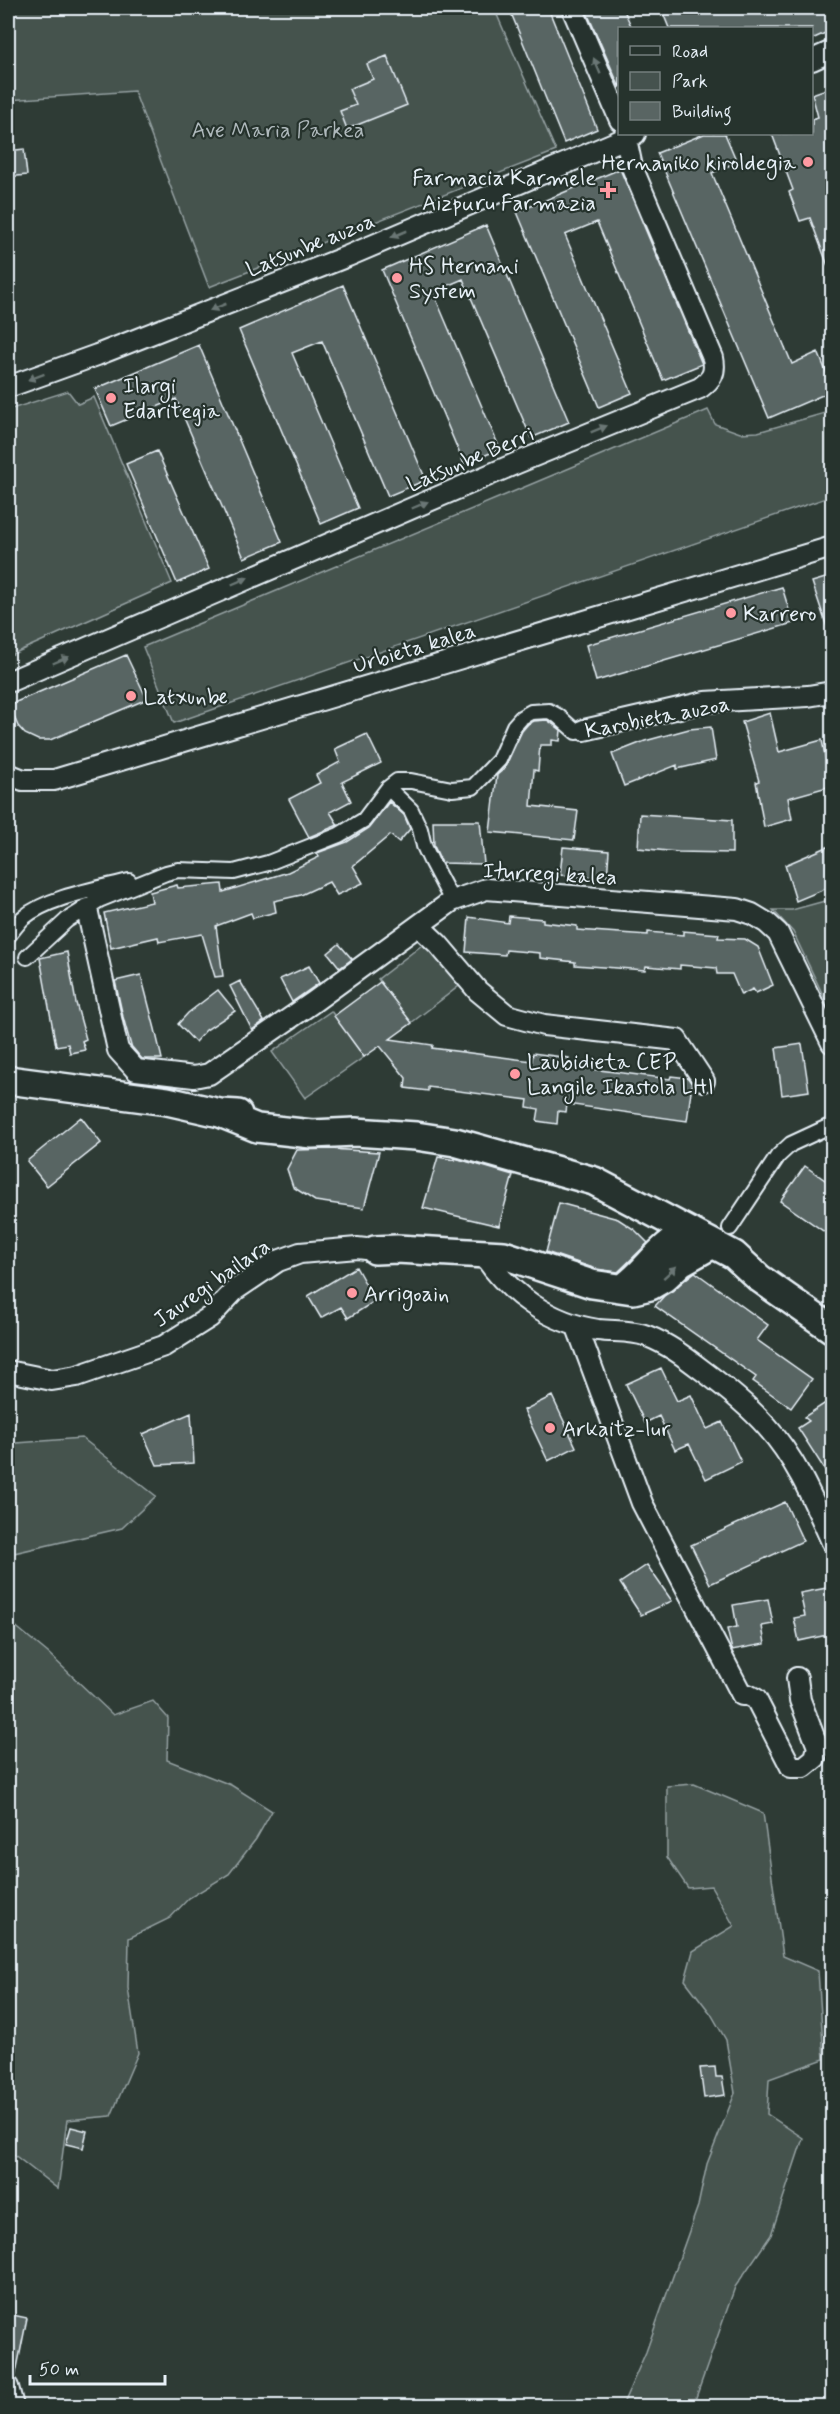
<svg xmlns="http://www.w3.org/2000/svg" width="840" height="2414" font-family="Mynerve,sans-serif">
<rect width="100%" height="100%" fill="#2e3b35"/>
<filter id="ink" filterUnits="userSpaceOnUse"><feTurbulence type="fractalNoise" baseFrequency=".0167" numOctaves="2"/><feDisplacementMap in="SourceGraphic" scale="12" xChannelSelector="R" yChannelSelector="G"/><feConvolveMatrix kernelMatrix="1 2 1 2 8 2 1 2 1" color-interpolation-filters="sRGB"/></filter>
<g filter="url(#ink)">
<path fill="#45524e" stroke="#96a2a3" stroke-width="1.5" d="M8 8H494L556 151 209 287 134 91 8 100Z
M68 391 78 404 94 397 172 583 8 656V410Z
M708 410 715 424 740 433 758 432 832 411V496L174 723 143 647Z
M832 899V1014L793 932 773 910H792Z
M426 942 459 986 411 1023 378 979Z
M331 1011 364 1057 305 1098 272 1052Z
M82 1438 156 1496 122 1528 10 1554 8 1561V1452L17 1443Z
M8 1620 48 1653 113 1715 153 1701 168 1718 167 1760 231 1785 272 1811 256 1839 229 1874 189 1898 170 1918 129 1938 128 1988 138 2053 111 2116 67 2120 58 2189 8 2150Z
M694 1784 763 1813 783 1956 818 1971 824 2059 769 2079 767 2114 803 2138 771 2235 735 2287 693 2406H622L646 2352 698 2206 707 2164 735 2093 726 2040 711 2014 685 1980 693 1951 734 1926 711 1886 688 1888 667 1857V1786Z"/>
<path fill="#596563" stroke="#e8f1f8" stroke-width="1.5" d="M509 8H548L597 129 564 143Z
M585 8H623L632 28H620V88Z
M661 8H832V30L812 39V28H669Z
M387 56 407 105 347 129 340 111 356 105 349 89 373 79 367 64Z
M832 87V273L831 274 810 218 800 221 789 192 793 190 772 134H812V119L818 117 812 94Z
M704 134H725L737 162 712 173 792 364 818 352 832 386V391L769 418 657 153Z
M24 149 27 175 8 177V151Z
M620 169 702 364 663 380 597 222 565 235 632 393 599 407 517 212Z
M486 225 569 422 531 438 463 279 433 292 500 449 464 464 382 270Z
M343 285 426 480 388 496 322 341 292 353 358 508 321 524 239 330Z
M199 345 282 542 244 558 176 399 111 426 95 389Z
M157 451 209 569 177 583 126 464Z
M832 576V635L830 636 812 582Z
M782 587 793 623 596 681 586 645Z
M126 655 147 699 50 740H38L25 734 18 726 9 705Z
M770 713 779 752 822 740 831 786 788 798 792 819 764 827 756 782 759 781 742 722Z
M547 720 561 730 560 741 552 740V745H540L538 771 534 770 531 806 578 811 574 840 490 832 497 775 504 769 522 731 528 724 534 721Z
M711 727 716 760 677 769V765L624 786 612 754 645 741 689 729Z
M367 734 381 763 342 782 351 801 330 812 338 825 309 837 289 799 320 783 316 775 340 762 335 749Z
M389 802 404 815 410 829 399 842 390 835 353 866 363 883 337 895 329 882 301 895 274 901 276 912 253 918 251 913 216 926 223 976 215 977 202 934 159 942 158 937 111 948 104 913 152 902 150 892 177 885 178 888 222 884 223 892 288 872 319 857 317 853 347 842 369 828Z
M640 814 732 820V853L678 852 638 848Z
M433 821H480L484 864 442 863 434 846Z
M832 845V886L796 901 785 865Z
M563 847 609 851 607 879 560 875Z
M509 916 543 919V922L577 926V930L648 935V932L683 935V931L719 934 718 938 745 939 758 947 773 985 756 993 753 989 741 995 732 974H717L716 968 680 965V969L646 966 645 970 575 965V962L540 958V953L506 950 505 955 466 952 469 917 508 923Z
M339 944 352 959 340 968 328 953Z
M67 952 76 1003 86 1039 82 1041 85 1050 70 1053 68 1044 56 1046 40 958Z
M309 966 319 983 292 1002 280 979Z
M141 975 155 1029 162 1059H142L131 1046 123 1017 115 981Z
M240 981 264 1021 252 1030 230 986Z
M380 982 412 1023 390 1039 433 1045 432 1048 532 1061 533 1053 569 1058 568 1066 670 1079 671 1076 688 1078 692 1084 687 1121 567 1104 566 1112 558 1111 557 1124 537 1121 539 1109 527 1107 528 1100 428 1087V1091L405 1088 406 1078 380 1046 364 1057 334 1016Z
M218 990 235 1011 206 1030 195 1042 178 1024 188 1013Z
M802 1044 809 1091 782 1095 776 1048Z
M81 1117 101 1143 47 1186 27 1161Z
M330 1149 379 1152 364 1208 315 1201 293 1187 287 1169 297 1150Z
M438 1157 455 1160V1158L513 1175 499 1226 423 1208Z
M805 1166 832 1185V1237L780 1201Z
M559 1203 618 1219 635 1230 648 1243 618 1272 596 1269 546 1252Z
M356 1267 375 1301 348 1318 341 1307 321 1318 308 1296Z
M695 1272 768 1325 757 1340 812 1379 791 1408 753 1381 756 1377 655 1306 664 1296Z
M661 1368 677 1401 691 1395 707 1429 722 1422 741 1462 706 1479 689 1444 675 1450 659 1416 645 1423 626 1384Z
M552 1396 576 1447 548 1461 524 1410Z
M827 1402 832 1411V1481L798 1428 809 1421 804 1417Z
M191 1413 194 1463 157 1465 143 1434Z
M785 1502 803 1541 710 1584 691 1545Z
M647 1565 672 1601 641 1615 620 1583Z
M832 1587V1613L828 1614 832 1634 799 1641 794 1618 805 1616 800 1593Z
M768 1599 773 1624 762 1626 765 1644 732 1650 727 1629 737 1627 733 1605Z
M715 2067 716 2077H722L725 2095 704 2098 700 2068Z
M71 2127 87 2131 83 2148 66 2144Z
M8 2314 27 2318 15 2378 8 2375Z"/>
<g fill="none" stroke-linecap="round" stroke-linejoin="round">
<g stroke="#e8f1f8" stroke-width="18">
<path id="pedestrian" d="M388 788 411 810 420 829 424 846 431 861 452 901
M8 936C13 930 18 923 23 918 48 897 97 889 129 881
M27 957 67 920 99 900 166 873 178 870 234 872 268 863 339 835 364 820 388 788 397 781H411L452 789 473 787 499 760 514 726 522 717 531 712 549 711 558 716 576 732 584 730
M730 1228 778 1156 791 1144 832 1125"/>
</g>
<g stroke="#e8f1f8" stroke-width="24">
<path id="minor" d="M572 8 620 120
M812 60 832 51
M8 387 97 355 348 256 635 134
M8 682 517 463 700 388C712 379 716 373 713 358L632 167 625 134
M584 730 705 702 808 696 832 692
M8 774 23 780H54L832 547
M87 909 118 1050 136 1070 194 1077 209 1074 312 1003 452 901 486 889 737 909 752 914 767 923 778 933 832 1043
M419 926 438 944 478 991 507 1015 544 1025 677 1040 704 1081
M483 1254C508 1294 551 1323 598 1330 614 1332 632 1330 647 1336 668 1344 685 1357 702 1370 725 1387 748 1405 767 1427 797 1460 814 1502 832 1542
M577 1327 642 1503 742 1695H748L756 1699 791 1767H804L815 1758 818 1747 800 1700 797 1678
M8 1371 52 1380 77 1376 164 1346 210 1317 235 1290 278 1261 300 1253 357 1248 375 1250
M8 2387 13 2406"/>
</g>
<g stroke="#e8f1f8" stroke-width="32">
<path id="secondary" d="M8 1080 167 1101 220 1113 238 1114
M220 1113 257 1128 312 1134 355 1132 416 1136 455 1142 594 1181 734 1255 759 1278 832 1329
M375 1250 397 1249 504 1255 592 1284 633 1290 650 1286 664 1278 681 1262 713 1244
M623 1288C649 1270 659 1244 691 1232"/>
</g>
<use href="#pedestrian" stroke="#26332d" stroke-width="14"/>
<use href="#minor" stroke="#26332d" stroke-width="20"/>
<use href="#secondary" stroke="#26332d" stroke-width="27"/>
</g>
<defs><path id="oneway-solid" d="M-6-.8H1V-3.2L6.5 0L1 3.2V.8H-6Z" transform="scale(1.5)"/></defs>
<g fill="#6a7674">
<use href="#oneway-solid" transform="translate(597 66) rotate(-113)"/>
<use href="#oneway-solid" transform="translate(399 234) rotate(157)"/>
<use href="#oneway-solid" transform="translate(218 307) rotate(158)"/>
<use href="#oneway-solid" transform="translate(36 377) rotate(160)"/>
<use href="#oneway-solid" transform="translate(599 429) rotate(-22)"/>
<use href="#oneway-solid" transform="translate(420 505) rotate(-23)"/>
<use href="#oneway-solid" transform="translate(240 581) rotate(-23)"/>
<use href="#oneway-solid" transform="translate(61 660) rotate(-23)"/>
<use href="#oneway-solid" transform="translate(670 1272) rotate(-42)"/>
</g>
</g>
<g fill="#ff9aa2" stroke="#26332d" stroke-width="2">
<circle cx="808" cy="162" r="6"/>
<path d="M605 181h6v6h6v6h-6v6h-6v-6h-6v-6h6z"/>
<circle cx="397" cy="278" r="6"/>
<circle cx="111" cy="398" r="6"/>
<circle cx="731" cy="613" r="6"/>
<circle cx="131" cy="696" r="6"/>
<circle cx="515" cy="1074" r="6"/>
<circle cx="352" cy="1293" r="6"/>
<circle cx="550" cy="1428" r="6"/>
</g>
<g text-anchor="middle" stroke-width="4.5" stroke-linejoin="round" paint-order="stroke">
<g font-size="22" fill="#afb9bc" stroke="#26332d">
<text x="278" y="137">Ave Maria Parkea</text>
</g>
<g font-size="22" fill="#e8f1f8" stroke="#26332d" text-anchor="start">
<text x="796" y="170" text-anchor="end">Hernaniko kiroldegia</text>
<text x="596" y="185" text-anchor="end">Farmacia Karmele<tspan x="596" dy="25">Aizpuru Farmazia</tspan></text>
<text x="409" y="273">HS Hernani<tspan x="409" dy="25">System</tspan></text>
<text x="123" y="393">Ilargi<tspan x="123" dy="25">Edaritegia</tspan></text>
<text x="743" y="621">Karrero</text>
<text x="143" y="704">Latxunbe</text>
<text x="527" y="1069">Laubidieta CEP<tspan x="527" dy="25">Langile Ikastola LHI</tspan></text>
<text x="364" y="1301">Arrigoain</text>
<text x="562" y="1436">Arkaitz-lur</text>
</g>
<g font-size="22" fill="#e8f1f8" stroke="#26332d">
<text transform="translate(310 244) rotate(-22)" y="8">Latsunbe auzoa</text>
<text transform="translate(470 458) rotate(-23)" y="8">Latsunbe Berri</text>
<text transform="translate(414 647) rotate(-17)" y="8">Urbieta kalea</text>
<text transform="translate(657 716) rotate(-11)" y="8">Karobieta auzoa</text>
<text transform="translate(550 873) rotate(3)" y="8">Iturregi kalea</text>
<text transform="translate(211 1282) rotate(-35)" y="8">Jauregi bailara</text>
</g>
</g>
<rect width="840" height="2414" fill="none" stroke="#26332d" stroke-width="30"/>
<rect x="15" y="15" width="810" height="2384" fill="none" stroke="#e8f1f8" stroke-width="2" filter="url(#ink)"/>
<rect x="618" y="27" width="195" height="108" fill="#26332d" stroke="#747f7e" stroke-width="1.5"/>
<rect x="630" y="46" width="30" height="9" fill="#26332d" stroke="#747f7e" stroke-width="1.5"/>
<text x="672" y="57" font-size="18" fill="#e8f1f8">Road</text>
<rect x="630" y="72" width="30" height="18" fill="#45524e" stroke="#747f7e" stroke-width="1.5"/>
<text x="672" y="87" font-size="18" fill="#e8f1f8">Park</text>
<rect x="630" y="102" width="30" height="18" fill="#596563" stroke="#747f7e" stroke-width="1.5"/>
<text x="672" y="117" font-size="18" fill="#e8f1f8">Building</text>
<path d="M30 2375v9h135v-9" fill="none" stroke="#e8f1f8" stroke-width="3"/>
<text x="39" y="2375" font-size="18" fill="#e8f1f8" stroke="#26332d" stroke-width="4.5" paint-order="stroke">50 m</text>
</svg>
